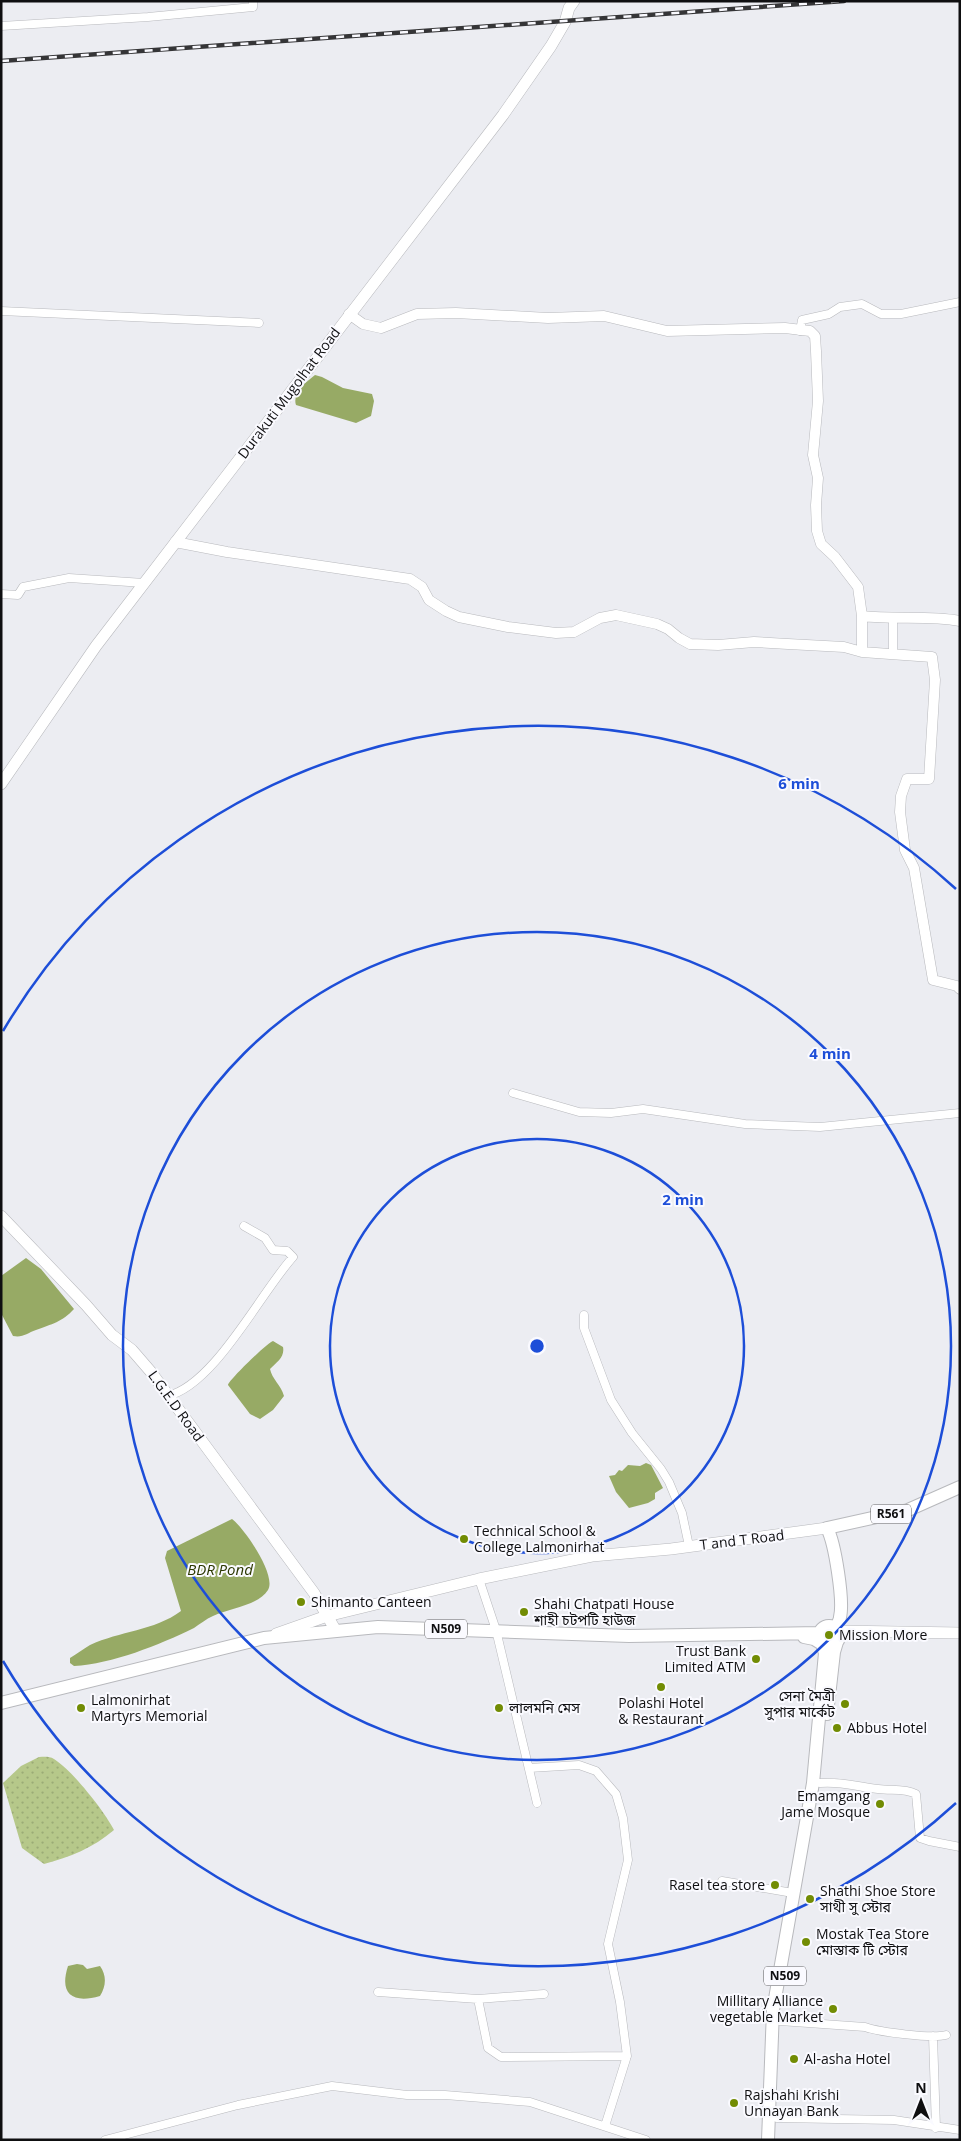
<svg xmlns="http://www.w3.org/2000/svg" width="961" height="2141" font-family="'Open Sans','Noto Sans Bengali',sans-serif">
<defs>
<pattern id="park-dots" width="8" height="8" patternUnits="userSpaceOnUse" patternTransform="scale(1.25)"><rect width="8" height="8" fill="#b6c88a"/><path d="M2 2h.1M6 6h.1" fill="none" stroke="#9bab76" stroke-width="1.8" stroke-linecap="round"/></pattern>
</defs>
<rect width="100%" height="100%" fill="#ecedf2"/>
<path fill="url(#park-dots)" d="M39 1757C44 1757 49 1756 54 1759 72 1770 105 1812 114 1830 93 1848 70 1857 44 1864L22 1848 3 1783 21 1766Z"/>
<path fill="#97aa65" d="M315 375 322 377 343 388 372 394 374 401 371 416 356 423 296 405C292 393 306 382 315 375Z
M26 1258 41 1269 74 1309C62 1322 52 1324 36 1330 27 1333 23 1338 13 1336L1 1313V1276Z
M273 1341 283 1347C285 1357 277 1362 270 1369 272 1379 281 1385 284 1396L273 1410 260 1419 250 1414 228 1385C229 1380 268 1342 273 1341Z
M646 1463 651 1465 663 1488 655 1493V1499L648 1503 629 1508 616 1492 609 1476 615 1475 619 1470 622 1471 628 1465 640 1466Z
M232 1519C244 1528 277 1575 268 1590 258 1606 229 1608 213 1616 206 1619 200 1624 194 1628 159 1645 112 1664 74 1666L70 1663V1658C77 1654 83 1649 90 1645 120 1631 154 1631 181 1611L165 1558 167 1551Z
M77 1964 83 1965 87 1969 100 1966C107 1976 106 1986 100 1996 72 2004 59 1994 68 1966Z"/>
<g fill="none" stroke-linecap="round" stroke-linejoin="round">
<g stroke="#b8b9bd" stroke-width="9">
<path id="minor" d="M1 26 148 17 253 7V1
M1 311 259 323
M800 331 802 320 829 314 840 307 862 304 881 314H901L960 302
M1 594 18 595 23 587 69 578 144 583
M893 653V618
M513 1093 579 1112 611 1113 643 1109 745 1124 820 1127 960 1113
M584 1315V1328L611 1400 632 1433 661 1469 669 1482 682 1513 689 1546
M167 1396C214 1386 261 1292 293 1257L287 1251 273 1250 265 1238 244 1226
M479 1579 496 1630 537 1803
M529 1768 579 1765 596 1771 616 1794 623 1818 628 1860 608 1944 620 2002 627 2056 605 2126
M820 1783C843 1781 856 1787 878 1789 891 1791 904 1788 916 1794L920 1838 929 1841 960 1847
M722 1881 793 1893
M378 1992 478 1999 488 2048 501 2057 627 2056
M478 1999 544 1994
M780 2021 865 2027C879 2032 932 2039 946 2035
M933 2036 936 2128
M777 2118 894 2120 960 2130
M105 2140 238 2105 332 2086 407 2095H445L530 2102 646 2140"/>
</g>
<g stroke="#b8b9bd" stroke-width="11">
<path id="tertiary" d="M349 314 363 324 381 328 417 314 456 313 548 318 604 316 667 331 785 328 810 331 815 336 816 351 818 401 813 455 818 478 816 505 817 531 821 544 835 557 858 587 862 616V652
M175 542 227 552 410 579 422 587 429 600 446 611 459 617 508 627 556 633 574 632 600 618 616 615 657 624 668 629 679 638 690 644 718 645 754 642 788 644 844 647 862 652 932 657 935 680 929 779H907L901 796 900 812 905 850 914 868 933 980 957 986 960 989
M862 616C895 620 928 615 960 621"/>
</g>
<g stroke="#b8b9bd" stroke-width="12">
<path id="secondary" d="M1 784 96 646 503 115 551 46 565 22 569 8 574 1
M1 1216 86 1305 112 1335 132 1350 151 1372 314 1593 336 1631
M838 1631 960 1633
M276 1634 327 1616 479 1579 592 1556 671 1549 827 1528"/>
</g>
<g stroke="#b8b9bd" stroke-width="14">
<path id="primary" d="M836 1628C837 1625 840 1620 840 1617 844 1601 835 1543 827 1528L908 1510 960 1487"/>
</g>
<g stroke="#b8b9bd" stroke-width="14">
<path id="trunk" d="M819 1636a10 10 0 1 1 20 0a10 10 0 1 1-20 0Z
M1 1703 264 1638 378 1627 629 1636 819 1633
M827 1714 834 1652 837 1642
M768 2140 773 2010 813 1783 825 1653 822 1644 814 1639 804 1637"/>
</g>
<use href="#minor" stroke="#fff" stroke-width="8"/>
<use href="#tertiary" stroke="#fff" stroke-width="10"/>
<use href="#secondary" stroke="#fff" stroke-width="11"/>
<use href="#primary" stroke="#fff" stroke-width="12"/>
<use href="#trunk" stroke="#fff" stroke-width="12"/>
<g stroke="#353537" stroke-width="4.5">
<path id="rail" d="M1 61 844 1"/>
</g>
<use href="#rail" stroke="#fafaff" stroke-width="2.5" stroke-dasharray="8" stroke-linecap="butt"/>
</g>
<g fill="none" stroke="#1d4ed8" stroke-width="2.5">
<circle cx="537" cy="1346" r="207"/>
<circle cx="537" cy="1346" r="414"/>
<path d="M956 1803A620 620 0 0 1 3 1661M3 1031A620 620 0 0 1 956 889"/>
</g>
<g fill="#728c04" stroke="#fafaff" stroke-width="2">
<circle cx="464" cy="1539" r="5"/>
<circle cx="301" cy="1602" r="5"/>
<circle cx="524" cy="1612" r="5"/>
<circle cx="829" cy="1635" r="5"/>
<circle cx="756" cy="1659" r="5"/>
<circle cx="661" cy="1687" r="5"/>
<circle cx="845" cy="1704" r="5"/>
<circle cx="81" cy="1708" r="5"/>
<circle cx="499" cy="1708" r="5"/>
<circle cx="837" cy="1728" r="5"/>
<circle cx="880" cy="1804" r="5"/>
<circle cx="775" cy="1885" r="5"/>
<circle cx="810" cy="1899" r="5"/>
<circle cx="806" cy="1942" r="5"/>
<circle cx="833" cy="2009" r="5"/>
<circle cx="794" cy="2059" r="5"/>
<circle cx="734" cy="2103" r="5"/>
</g>
<g text-anchor="middle" stroke-width="4" stroke-linejoin="round" paint-order="stroke">
<g fill="#fafaff" stroke="#565658" stroke-width="1">
<rect x="871" y="1504.5" width="40" height="19" rx="4"/>
<rect x="425" y="1619.5" width="42" height="19" rx="4"/>
<rect x="764" y="1966.5" width="42" height="19" rx="4"/>
</g>
<g font-size="12" font-weight="bold" fill="#0f0f11">
<text x="891" y="1518">R561</text>
<text x="446" y="1633">N509</text>
<text x="785" y="1980">N509</text>
</g>
<g font-size="14" fill="#0f0f11" stroke="#fafaff">
<text transform="translate(289 393) rotate(-53)" y="5">Durakuti Mugolhat Road</text>
<text transform="translate(176 1406) rotate(54)" y="5">L.G.E.D Road</text>
<text transform="translate(742 1540) rotate(-7)" y="5">T and T Road</text>
</g>
<g font-size="14" fill="#0f0f11" stroke="#fafaff" text-anchor="start">
<text x="474" y="1536">Technical School &amp;<tspan x="474" dy="16">College Lalmonirhat</tspan></text>
<text x="311" y="1607">Shimanto Canteen</text>
<text x="534" y="1609">Shahi Chatpati House<tspan x="534" dy="16">শাহী চটপটি হাউজ</tspan></text>
<text x="839" y="1640">Mission More</text>
<text x="746" y="1656" text-anchor="end">Trust Bank<tspan x="746" dy="16">Limited ATM</tspan></text>
<text x="835" y="1701" text-anchor="end">সেনা মৈত্রী<tspan x="835" dy="16">সুপার মার্কেট</tspan></text>
<text x="91" y="1705">Lalmonirhat<tspan x="91" dy="16">Martyrs Memorial</tspan></text>
<text x="661" y="1708" text-anchor="middle">Polashi Hotel<tspan x="661" dy="16">&amp; Restaurant</tspan></text>
<text x="509" y="1713">লালমনি মেস</text>
<text x="847" y="1733">Abbus Hotel</text>
<text x="870" y="1801" text-anchor="end">Emamgang<tspan x="870" dy="16">Jame Mosque</tspan></text>
<text x="765" y="1890" text-anchor="end">Rasel tea store</text>
<text x="820" y="1896">Shathi Shoe Store<tspan x="820" dy="16">সাথী সু স্টোর</tspan></text>
<text x="816" y="1939">Mostak Tea Store<tspan x="816" dy="16">মোস্তাক টি স্টোর</tspan></text>
<text x="823" y="2006" text-anchor="end">Millitary Alliance<tspan x="823" dy="16">vegetable Market</tspan></text>
<text x="804" y="2064">Al-asha Hotel</text>
<text x="744" y="2100">Rajshahi Krishi<tspan x="744" dy="16">Unnayan Bank</tspan></text>
</g>
<g font-size="15" font-style="italic" fill="#2d3903" stroke="#fafaff">
<text x="220" y="1575">BDR Pond</text>
</g>
</g>
<circle cx="537" cy="1346" r="8" fill="#1d4ed8" stroke="#fafaff" stroke-width="2.5"/>
<g font-size="15" text-anchor="middle" font-weight="bold" fill="#1d4ed8" stroke="#fafaff" stroke-width="4" stroke-linejoin="round" paint-order="stroke">
<text x="799" y="789">6 min</text>
<text x="830" y="1059">4 min</text>
<text x="683" y="1205">2 min</text>
</g>
<rect width="961" height="2141" fill="none" stroke="#0f0f11" stroke-width="5"/>
<g transform="translate(921 2101)" stroke="#fafaff" stroke-width="4" paint-order="stroke">
<path d="M0-4L9 19L0 12L-9 19Z" fill="#0f0f11"/>
<text y="-8" font-size="14" font-weight="bold" text-anchor="middle" fill="#0f0f11">N</text>
</g>
</svg>
